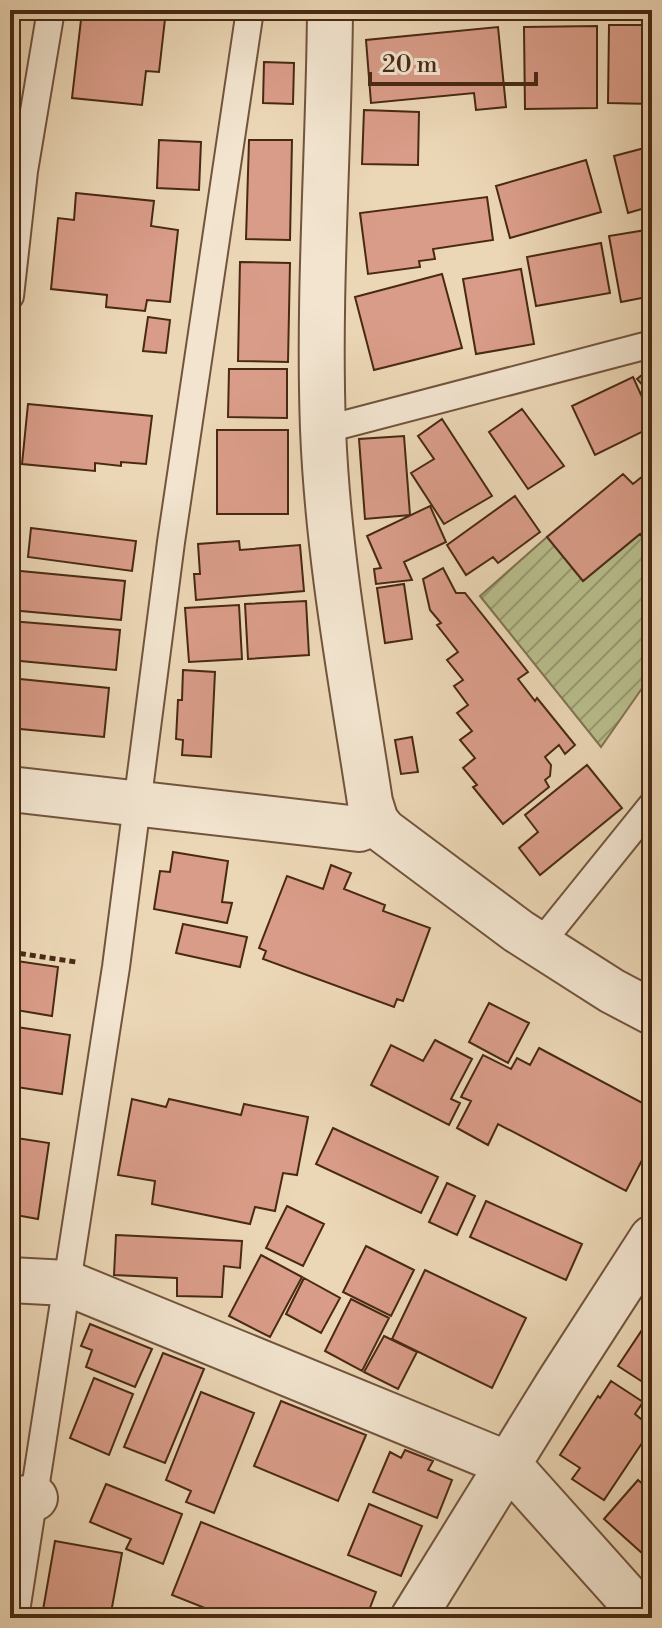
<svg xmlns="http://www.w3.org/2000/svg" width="662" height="1628" font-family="'Libre Bodoni',serif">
<defs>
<pattern id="garden-furrows" width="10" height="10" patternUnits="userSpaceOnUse" patternTransform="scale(2)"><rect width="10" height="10" fill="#b8bd8c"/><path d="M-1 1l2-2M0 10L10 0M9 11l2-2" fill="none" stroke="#989a71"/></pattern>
</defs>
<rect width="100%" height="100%" fill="#ebd6b5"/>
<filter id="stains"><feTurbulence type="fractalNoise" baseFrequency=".0025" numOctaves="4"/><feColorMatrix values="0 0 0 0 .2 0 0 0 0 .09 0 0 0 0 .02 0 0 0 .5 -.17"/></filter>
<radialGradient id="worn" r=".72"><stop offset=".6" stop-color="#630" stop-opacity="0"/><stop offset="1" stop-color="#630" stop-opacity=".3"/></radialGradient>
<path fill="url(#garden-furrows)" stroke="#807350" stroke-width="2" d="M640 534 649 544 652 542V674L601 747 480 596 547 537 583 581Z"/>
<path fill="#d99c88" stroke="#492914" stroke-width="2" d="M391 10H498L497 18 459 13 458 18Z
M82 11 165 19 159 72 146 71 142 105 72 98Z
M609 25H652V104L608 103Z
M597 26V108L525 109 524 27Z
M498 27 506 107 476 110 474 93 371 103 366 40Z
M264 62 294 63 293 104 263 103Z
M364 110 419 112 418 165 362 164Z
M159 140 201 142 199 190 157 188Z
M249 140H292L290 240 246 239Z
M652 146V206L628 213 614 156Z
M586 160 601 212 510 238 496 186Z
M76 193 154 201 151 226 178 230 170 302 147 300 145 311 106 307 107 295 51 289 58 218 74 220Z
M487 197 493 240 433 249 435 259 419 261 420 267 368 274 360 213Z
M652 229V296L621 302 609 236Z
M601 243 610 293 536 306 527 257Z
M240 262 290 263 288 362 238 361Z
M521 269 534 344 476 354 463 279Z
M442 274 462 348 374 370 355 297Z
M148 317 170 320 166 353 143 351Z
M652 367V396L637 379Z
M229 369H287V418L228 417Z
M633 377 652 419V427L595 455 572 406Z
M28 404 152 416 146 464 121 462V466L95 463V471L22 464Z
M522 409 564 466 528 489 489 432Z
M442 419 492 496 444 524 411 473 434 459 418 436Z
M217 430H288V514H217Z
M404 436 410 515 365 519 359 439Z
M649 471 652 474V542L649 545 640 534 583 581 547 537 623 474 633 484Z
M515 496 540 532 498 563 493 557 466 575 447 545Z
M430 506 446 542 404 562 412 580 376 584 374 569 381 568 367 536Z
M31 528 136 541 132 571 28 557Z
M239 541 240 550 300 545 304 591 196 600 194 574H200L198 544Z
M443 568 456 593H465L528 672 518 679 535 701 537 698 575 745 565 754 559 745 545 757 551 765 550 776 545 780 549 787 503 824 473 787 477 785 463 768 475 758 460 740 472 731 457 713 468 705 454 686 463 680 447 660 458 652 437 625 441 623 430 610 423 579Z
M10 570 125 581 121 620 10 610Z
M404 584 412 639 385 643 377 588Z
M306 601 309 655 248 659 245 604Z
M239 605 242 659 189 662 185 608Z
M10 621 120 630 116 670 10 660Z
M183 670 215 672 211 757 182 755 183 740 176 739 178 700H182Z
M10 678 109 688 104 737 10 728Z
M412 737 418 772 401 774 395 740Z
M587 765 622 808 540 875 519 848 538 832 525 815Z
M173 852 228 861 222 902 232 903 227 923 154 909 160 871 170 872Z
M331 865 351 873 344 889 385 905 383 911 430 928 403 1001 397 999 394 1007 263 959 266 951 259 948 287 876 323 889Z
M183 924 247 937 240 967 176 953Z
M10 960 58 967 52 1016 10 1009Z
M489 1003 529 1023 508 1063 469 1042Z
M17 1027 70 1035 62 1094 10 1086Z
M435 1040 472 1059 451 1099 460 1103 449 1125 371 1085 391 1045 423 1061Z
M539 1048 652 1108V1126L647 1135 652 1141 626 1191 498 1124 488 1145 457 1128 471 1101 461 1097 483 1055 511 1069 517 1058 530 1065Z
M132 1099 166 1107 169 1099 241 1115 244 1104 308 1117 297 1175 283 1173 275 1211 255 1207 250 1224 152 1204 155 1181 118 1175Z
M333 1128 438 1177 421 1213 316 1164Z
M10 1137 49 1143 38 1219 10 1214Z
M447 1183 475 1196 457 1235 429 1222Z
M486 1201 582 1244 566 1280 470 1237Z
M287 1206 324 1224 303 1266 266 1248Z
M116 1235 242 1241 240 1268 224 1266 222 1297 177 1296V1278L114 1275Z
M366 1246 414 1270 391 1316 343 1292Z
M261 1255 302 1277 270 1337 229 1316Z
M425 1270 526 1318 492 1388 392 1339Z
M304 1278 340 1298 321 1333 286 1314Z
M351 1299 389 1318 362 1371 325 1351Z
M90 1324 152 1349 135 1387 86 1367 92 1350 81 1346Z
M642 1330 652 1337V1388L618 1366Z
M384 1336 417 1352 398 1389 364 1372Z
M163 1353 204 1369 165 1463 124 1447Z
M94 1378 133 1394 109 1455 70 1438Z
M611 1381 643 1402 635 1414 652 1428 604 1500 572 1479 580 1468 560 1455 598 1396 600 1398Z
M201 1392 254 1413 214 1513 186 1502 191 1491 166 1480Z
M281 1401 366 1435 338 1501 254 1466Z
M405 1450 433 1461 428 1470 452 1480 437 1518 373 1492 390 1452 401 1458Z
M652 1457V1479L642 1470Z
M638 1480 652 1492V1543L643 1554 604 1519Z
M106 1484 182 1514 163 1564 126 1549 131 1539 90 1522Z
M369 1504 422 1526 401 1576 348 1555Z
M201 1522 376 1592 366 1618H230L172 1595Z
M55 1541 122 1553 110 1618H90L43 1610Z"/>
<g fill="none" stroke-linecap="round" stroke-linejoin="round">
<g stroke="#72543c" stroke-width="30">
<path id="lane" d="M10 296 24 171 51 10
M323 430 652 344
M539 945 652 805
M15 1618 116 967 171 542 250 10"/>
</g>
<g stroke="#72543c" stroke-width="48">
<path id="street" d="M330 10C329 149 318 289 323 429 328 555 351 678 370 802L376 821 384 831 518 931 612 991 652 1012
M10 789 359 829 376 821
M10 1280 67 1283 508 1464 646 1618
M10 1499 35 1498
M413 1618 559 1382 652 1238"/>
</g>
<path stroke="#492914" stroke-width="5" stroke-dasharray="6 4" stroke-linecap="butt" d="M10 952 76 962"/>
<use href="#lane" stroke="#f2e4cf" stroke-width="26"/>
<use href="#street" stroke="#f2e4cf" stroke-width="44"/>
</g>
<rect width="662" height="1628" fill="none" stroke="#ebd6b5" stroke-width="40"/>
<rect x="12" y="12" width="638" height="1604" fill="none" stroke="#492914" stroke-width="4"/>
<rect x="20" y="20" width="622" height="1588" fill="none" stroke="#492914" stroke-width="2"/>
<path d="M370 72v12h166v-12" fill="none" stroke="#492914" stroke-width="4"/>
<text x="382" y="72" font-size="24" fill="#492914" stroke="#f2e4cf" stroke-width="6" paint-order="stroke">20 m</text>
<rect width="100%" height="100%" filter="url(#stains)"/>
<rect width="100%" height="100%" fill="url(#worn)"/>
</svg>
